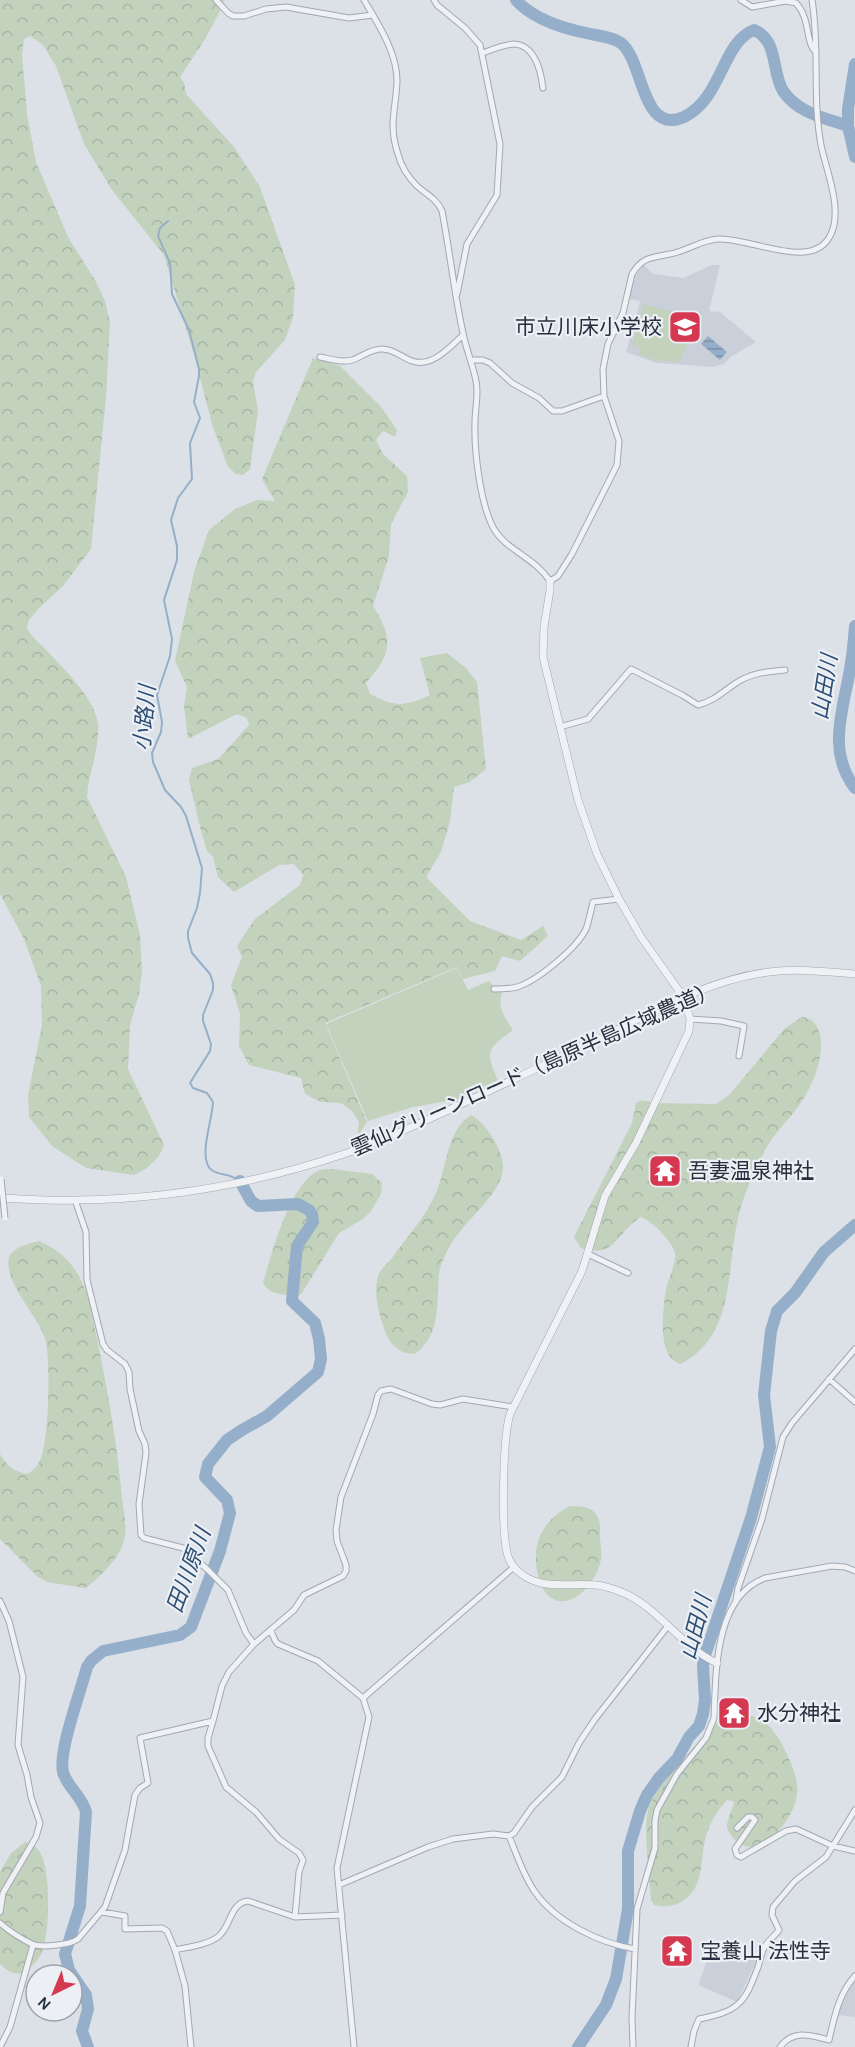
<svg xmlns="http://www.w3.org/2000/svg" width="855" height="2047" font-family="Karla,'Noto Sans JP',sans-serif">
<defs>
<pattern id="forest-crowns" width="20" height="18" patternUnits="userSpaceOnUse" patternTransform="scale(1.5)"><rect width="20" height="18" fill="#c2d2bd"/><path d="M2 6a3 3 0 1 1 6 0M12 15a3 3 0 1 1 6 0" fill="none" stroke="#a7b5a4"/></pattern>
<pattern id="water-rules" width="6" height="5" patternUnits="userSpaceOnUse" patternTransform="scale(1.5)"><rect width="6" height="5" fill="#95afca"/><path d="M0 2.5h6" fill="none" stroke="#798fa5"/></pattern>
</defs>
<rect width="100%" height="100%" fill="#dce1e7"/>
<path fill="#cad0d9" d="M644 265 653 274 684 278 711 265H720L709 311 720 312 756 342 732 356 724 364 712 367 657 363 626 352 640 301 629 299 636 274Z
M732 1945 757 1960 737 2002 698 1985 707 1961 713 1959Z
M855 1979V2017L838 2015 846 1990Z"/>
<path fill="url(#forest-crowns)" d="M0 0H224L223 6 205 39 180 77 184 83 186 94 234 147 260 187 295 285 293 317 285 340 256 372 253 381 258 411 250 469 243 475 236 474 228 467 212 424 195 358 164 255 112 190 84 144 56 66 43 45 30 36 24 39 22 54 27 114 36 162 68 237 95 280 105 301 110 322 106 397 91 549 63 586 39 608 29 620 27 628C32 638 41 644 48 652 65 670 95 699 98 724 100 749 88 773 87 797L126 877 140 935 142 972 139 994 130 1025 128 1069 164 1145 159 1156 147 1168 134 1175 86 1168 52 1146 29 1117 28 1095 42 1025 41 986 24 939 0 894Z
M313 358 340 366 382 408 397 430 395 437 383 431 376 440 383 454 407 476 408 492 391 524 389 556 373 606C394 639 392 654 366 683L370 694C395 707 405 707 430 695L420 658 447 653 466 668 477 682 486 769 470 782 454 787 450 821 441 852 426 877 470 921 521 940 543 926 548 936 520 961 502 956 495 971 463 979 457 967 325 1023 367 1122 357 1137 359 1122 352 1111 341 1103 321 1102 305 1094 301 1078 249 1065 239 1046 240 1014 231 985 242 957 237 946 255 919 300 885 303 875 294 864 279 865 234 892 218 877 213 857 207 851 200 827 189 780 192 768 218 759 249 725 247 718 237 714 188 739 184 706 187 687 175 661 194 572 209 530 235 509 257 500 275 501 262 479Z
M802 1017C812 1018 817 1024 820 1034 825 1057 812 1088 798 1107 786 1123 772 1135 763 1154 753 1174 743 1196 738 1218 726 1269 736 1335 681 1364 656 1358 663 1309 666 1289 668 1280 677 1261 675 1253 672 1241 652 1221 641 1217 615 1233 616 1259 581 1248L574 1237 632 1123 636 1103 642 1100 654 1103 716 1104 729 1095 785 1028Z
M471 1115C486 1123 504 1151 503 1168 502 1195 461 1223 449 1248 445 1255 440 1265 439 1274 436 1304 442 1333 415 1354 400 1354 390 1345 385 1331 379 1314 373 1294 378 1276 380 1270 387 1264 392 1258 406 1238 423 1220 434 1197 447 1172 445 1131 471 1115Z
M332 1169 372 1174 382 1183 381 1194 371 1211 363 1219 339 1233 302 1293 297 1297C285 1294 269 1295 263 1283 272 1253 289 1185 318 1171 322 1169 328 1169 332 1169Z
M39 1241C67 1253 80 1272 89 1300 103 1366 116 1431 122 1498 124 1513 128 1529 123 1544 118 1559 99 1579 85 1588L47 1582 38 1577 0 1539V1454C7 1466 13 1471 27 1474 34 1470 38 1466 41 1458 49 1436 51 1360 45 1338 38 1316 0 1278 10 1255 15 1247 30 1243 39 1241Z
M570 1506C579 1506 590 1506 596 1514 601 1520 600 1529 600 1536 600 1543 602 1551 601 1559 598 1577 580 1604 559 1601 535 1597 531 1551 541 1534 549 1519 556 1514 570 1506Z
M742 1714C763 1716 773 1728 783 1746 790 1761 799 1777 797 1794 795 1818 761 1863 736 1841 732 1837 727 1831 727 1825 728 1818 732 1809 734 1803L733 1801 727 1800C717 1810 710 1823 706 1836 699 1861 706 1887 681 1902 672 1907 664 1907 654 1905L651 1900C650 1876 642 1827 649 1807 659 1780 697 1745 717 1723L727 1716Z
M25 1842C32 1844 36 1846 40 1852 51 1871 50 1932 42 1952 40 1958 35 1963 31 1967 21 1978 10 1974 0 1964V1872L11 1853Z"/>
<path fill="#c2d2bd" d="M644 304 696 318 690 330 694 333 679 362 658 361 640 355V348L632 345Z
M457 968 468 990 489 981 502 993C497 1008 505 1018 513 1030 488 1048 484 1051 498 1080L459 1099 413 1107 368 1121 326 1024Z"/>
<path fill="url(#water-rules)" d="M708 336 727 352 720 360 701 344Z"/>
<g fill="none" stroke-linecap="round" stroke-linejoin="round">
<path stroke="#95afca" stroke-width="2" d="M168 221 160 228 158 236 170 263 172 294 189 330 199 369V376L194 402 200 418 190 443 192 479 178 498 171 520 177 546V560L164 600 172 639 170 656 157 695 162 722 161 732 152 753 153 762 165 790 181 807 186 816 202 868 200 893 197 908 188 931V938L192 953 210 974 213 983V990L203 1015V1021L211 1044 210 1051 190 1083 193 1088 207 1093 213 1102C213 1119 196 1161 213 1171 222 1176 231 1173 239 1181"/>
<path stroke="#95afca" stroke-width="12" d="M516 0C532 18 562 28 586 33 597 36 611 36 621 43 644 61 641 136 684 117 722 99 722 42 754 30 779 41 771 71 783 91 798 113 825 118 848 126
M855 64 848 109V126L855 157
M855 626C854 638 853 651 851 663 845 706 825 749 855 788
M88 2047 82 2031 88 2009 86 1995 69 1970 65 1954 80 1906 86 1812C82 1796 67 1787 63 1772 58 1752 81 1690 87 1667L91 1661 103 1651 180 1635 191 1627 220 1551 230 1513 227 1500 205 1477 208 1464 227 1440 242 1430 267 1416 318 1372 321 1359 319 1339 315 1323 292 1301 297 1246 313 1222 312 1214 309 1210 298 1204 258 1206 251 1201 240 1181
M578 2047 606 2005 616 1979 628 1909V1851L640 1811 647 1795 659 1778 677 1759 689 1737 699 1726 703 1714 705 1700 703 1666 704 1658 751 1518 770 1447 764 1395 771 1331 777 1311 795 1293 824 1252 855 1225"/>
<g stroke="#a1a8b1" stroke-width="7">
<path id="minor" d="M216 0 228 13 233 16H244L266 9 286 7 349 18 373 15
M364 0C378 24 397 52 397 81 396 109 388 125 398 154 401 166 408 177 417 186 427 195 436 198 442 211 450 252 454 292 463 333 466 349 473 365 476 381 479 394 475 408 475 422 474 450 480 504 494 529 506 550 534 557 550 581L558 576 572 554 617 465 619 441 604 396 603 369 608 344 623 313 632 274C643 256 652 258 670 254 687 251 701 240 718 239 750 237 814 273 831 234 843 209 826 170 821 145 812 97 820 48 812 0
M434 0 437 5 465 28 480 45 500 144 497 195 467 244 457 294
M741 0 752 7 786 1 796 3C811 19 805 43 816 52
M483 53C493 49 504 44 515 44 536 46 541 72 543 88
M320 357C330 359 342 363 352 360 362 357 370 349 382 349 394 349 401 357 412 361 432 368 450 347 463 335
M471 360H483L490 363 512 383 539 398 553 411H562L604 396
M560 727 588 719 631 669 682 695 698 705C716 701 727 687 743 679 756 672 770 672 785 670
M494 989C502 989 510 989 517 987 537 981 577 948 586 929 589 921 591 910 593 902L619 899
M690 1019 721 1021 744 1026 739 1056
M75 1200 86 1232 87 1280 103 1344 107 1350 125 1364 129 1372 130 1389 139 1431 145 1444 146 1453 139 1504 141 1535 144 1538 183 1548 208 1570 228 1590 246 1633 254 1644
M588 1254 628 1273
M829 1379 855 1402
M736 1600 738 1588 762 1519 783 1437 792 1423 855 1349
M0 1601 9 1621 23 1677 18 1745 27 1775 31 1797 40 1823 36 1837 3 1893 0 1912
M270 1630C274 1635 273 1640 278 1644L318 1661 363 1698 369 1717 337 1868 354 2047
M363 1698 514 1567
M213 1721 208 1738V1746L226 1787 256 1812 279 1839 299 1853 303 1860 299 1872 295 1917
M737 1828 748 1817H752L755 1820 735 1849 737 1855 741 1857 786 1831 796 1829 833 1846 855 1851
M509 1836C517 1855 523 1875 535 1892 556 1922 599 1943 635 1949
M339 1885 428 1847 453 1839 493 1834 509 1836 514 1833 532 1807 562 1777 579 1743 595 1719 668 1626
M102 1912 125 1916V1929L162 1928 167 1931 175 1950C188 1947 208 1945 219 1936 231 1926 230 1903 248 1901L295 1917 342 1915
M0 1923C9 1931 22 1939 32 1944 41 1948 70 1945 78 1939L105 1907 125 1850 135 1795 140 1788 148 1783 140 1738 213 1721 222 1686 229 1672 254 1644 294 1610 304 1595 343 1576 346 1571V1565L337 1541 336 1530 341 1497 373 1414 378 1395 381 1391 391 1389 432 1404 440 1405 463 1399 513 1407
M175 1950 185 1986 191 2047
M0 2047 10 2027 33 1945
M633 2047 632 2018 637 1909 655 1848V1821L657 1810 677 1774 706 1738 714 1718C716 1673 714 1597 765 1578L832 1566 845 1567 855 1571
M691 2047 694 2031 699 2019C738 2011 744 2005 758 1967 760 1961 761 1954 764 1948 767 1941 774 1937 779 1930L772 1915 773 1907 795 1881 826 1857 855 1810
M780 2047C793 2029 811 2035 829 2040 834 2018 839 1993 855 1976"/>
</g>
<g stroke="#a1a8b1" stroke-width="8">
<path id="tertiary" d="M550 581V590L544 627 543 657 578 800 597 854 619 899 641 937 684 998 690 1019 689 1031 636 1143 605 1196 582 1271 510 1414C503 1437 500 1538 509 1559 515 1572 528 1580 541 1583 559 1587 578 1583 596 1585 606 1586 617 1590 626 1594 660 1610 683 1648 717 1663
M0 1198C26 1199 52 1201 77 1200 168 1199 258 1183 344 1154 381 1142 418 1124 453 1108 504 1084 554 1060 605 1036 656 1010 711 979 769 972 798 968 826 972 855 974"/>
</g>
<use href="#minor" stroke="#eff1f5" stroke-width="5"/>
<use href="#tertiary" stroke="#eff1f5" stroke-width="7"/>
<g stroke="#a1a8b1" stroke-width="7" stroke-linecap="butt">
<path id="minor-bridge" d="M1 1179 5 1218"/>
</g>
<use href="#minor-bridge" stroke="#eff1f5" stroke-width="5"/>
</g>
<defs>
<g id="school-square" transform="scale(1.725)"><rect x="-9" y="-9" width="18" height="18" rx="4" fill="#d53952" stroke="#ecf0f5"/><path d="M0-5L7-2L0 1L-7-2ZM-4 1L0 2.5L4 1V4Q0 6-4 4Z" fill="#fff"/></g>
<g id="temple-square" transform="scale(1.725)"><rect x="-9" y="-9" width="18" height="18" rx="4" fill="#d53952" stroke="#ecf0f5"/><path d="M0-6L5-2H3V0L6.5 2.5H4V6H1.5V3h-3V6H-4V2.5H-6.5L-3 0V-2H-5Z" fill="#fff"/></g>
</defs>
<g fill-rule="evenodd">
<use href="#school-square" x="685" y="327"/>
<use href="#temple-square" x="665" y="1171"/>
<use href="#temple-square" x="734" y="1713"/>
<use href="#temple-square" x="677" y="1951"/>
</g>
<g text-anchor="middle" stroke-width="4.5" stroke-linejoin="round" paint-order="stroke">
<g font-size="21" fill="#252f3e" stroke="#ecf0f5" text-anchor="start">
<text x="662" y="334" text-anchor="end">市立川床小学校</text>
<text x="688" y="1178">吾妻温泉神社</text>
<text x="757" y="1720">水分神社</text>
<text x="700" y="1958">宝養山 法性寺</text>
</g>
<g font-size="21" fill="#252f3e" stroke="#ecf0f5">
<text transform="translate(534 1069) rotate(-24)" y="7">雲仙グリーンロード（島原半島広域農道）</text>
</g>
<g font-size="22" font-style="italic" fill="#2d4e74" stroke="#ecf0f5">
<text transform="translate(824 687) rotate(-81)" y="8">山田川</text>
<text transform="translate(144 718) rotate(-85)" y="8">小路川</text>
<text transform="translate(188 1570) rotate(-70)" y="8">田川原川</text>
<text transform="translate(695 1627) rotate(-75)" y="8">山田川</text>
</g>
</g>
<g transform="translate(54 1993) rotate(223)"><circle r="28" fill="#ecf0f5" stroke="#9ca3ac" stroke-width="1.5"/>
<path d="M0-4.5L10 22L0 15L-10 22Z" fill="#d53952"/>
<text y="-9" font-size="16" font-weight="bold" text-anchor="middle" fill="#252f3e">N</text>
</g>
</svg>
